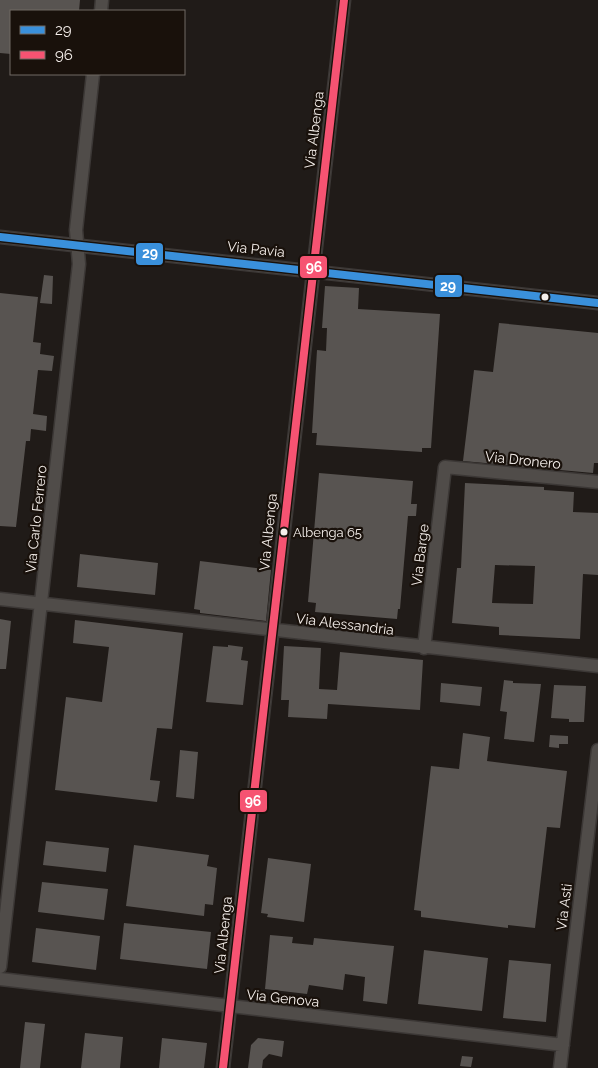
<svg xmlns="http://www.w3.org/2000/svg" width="598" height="1068" font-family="Raleway,sans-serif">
<rect width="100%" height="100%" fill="#201b18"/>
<path fill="#585451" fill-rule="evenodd" d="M0 0H80L79 11H11V54L0 53Z
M44 275 53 276 52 304 40 303Z
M325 286 359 288 358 309 440 314 431 448H422V452L316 445 317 433H312L317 350 326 351 327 328H322Z
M0 293 38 297 33 342 41 343 40 354 54 356 52 371 38 370 33 414 47 416 46 431 31 429 30 441H26L16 527 0 526Z
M499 323 598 333V463H594L593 473 463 461 474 370 493 372Z
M319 473 413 481 411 504H417L416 516H408L400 609H398L397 619 315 612 316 603 308 602Z
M465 483 544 487V490L574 492 573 512 598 513V575L583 574 580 639 499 635V627L452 623 457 568H461ZM495 565 535 566 533 604 492 603Z
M80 554 158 563 155 595 77 587Z
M200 561 271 570 266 621 200 613V610L194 609Z
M0 619 11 621 6 669H0Z
M75 620 183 633 172 729 157 728 150 780 160 781 157 802 55 790 66 697 102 702 109 647 73 643Z
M228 645 243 647 241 660 248 661 243 705 206 702 213 646 228 647Z
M284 646 321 648 319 689 337 690 340 652 423 660 420 710 328 704 327 719 288 717 289 700H281Z
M504 680 513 681V683L541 684 534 742 504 739 507 712 500 711Z
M441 683 482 687 480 706 440 702Z
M554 685 586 686 584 722H569V719L551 718Z
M463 733 490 737 487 761 567 771 560 828 547 827 535 928 508 925V928L421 917V911L414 910 431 766 459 769Z
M550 735 568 736V744H559V748L549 747Z
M180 750 198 752 194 799 176 797Z
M46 841 109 848 106 872 43 865Z
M134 845 209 855 207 866 217 868 213 905 205 904 204 916 126 906Z
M268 858 311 864 304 922 267 917 268 914 261 913Z
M42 882 108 889 104 920 38 912Z
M124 923 211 932 207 969 120 959Z
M36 928 100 936 96 970 32 962Z
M270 935 293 937 292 943 313 945 314 938 394 946 387 1004 363 1001 365 977 345 974 343 990 309 985 307 994 265 989Z
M424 950 488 958 482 1011 418 1004Z
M509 960 551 964 546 1022 503 1018Z
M25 1022 45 1024 40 1068H20Z
M85 1033 123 1037 120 1068H81Z
M162 1038 207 1043 204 1068H159Z
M258 1038 284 1041 282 1057 269 1054 263 1060 262 1068H248L251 1045Z
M462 1056 473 1057 471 1067 460 1066Z"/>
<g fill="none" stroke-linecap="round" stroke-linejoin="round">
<g stroke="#3c3836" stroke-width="15">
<path id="street" d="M101 11 102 0
M0 237 598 303
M0 599 598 666
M424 648 445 467 598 482
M0 967 79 264 76 230 93 74
M0 979 563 1045
M223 1068 344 0
M560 1068 598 750"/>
</g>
<use href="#street" stroke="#504c49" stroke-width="12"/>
<g stroke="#19110b" stroke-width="11">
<path id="bus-1" d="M0 237 598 303"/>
</g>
<g stroke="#19110b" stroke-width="11">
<path id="bus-2" d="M223 1068 344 0"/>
</g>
<use href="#bus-1" stroke="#3a90db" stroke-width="8"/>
<use href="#bus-2" stroke="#f65372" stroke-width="8"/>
</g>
<g fill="#f6f0ec" stroke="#19110b" stroke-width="2">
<circle cx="545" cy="297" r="4.5"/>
<circle cx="284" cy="532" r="4.5"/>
</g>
<g text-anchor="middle" stroke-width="4.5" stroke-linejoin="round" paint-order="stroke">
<g font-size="13" fill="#f6f0ec" stroke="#19110b" text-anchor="start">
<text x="293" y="537">Albenga 65</text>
</g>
<g font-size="14" fill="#f6f0ec" stroke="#19110b">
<text transform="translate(314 130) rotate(-83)" y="5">Via Albenga</text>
<text transform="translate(256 249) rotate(6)" y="5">Via Pavia</text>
<text transform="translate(523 460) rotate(6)" y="5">Via Dronero</text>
<text transform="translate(36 519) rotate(-84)" y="5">Via Carlo Ferrero</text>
<text transform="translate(268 532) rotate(-84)" y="5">Via Albenga</text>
<text transform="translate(420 555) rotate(-83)" y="5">Via Barge</text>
<text transform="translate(345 624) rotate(7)" y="5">Via Alessandria</text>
<text transform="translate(564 907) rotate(-83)" y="5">Via Asti</text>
<text transform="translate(223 935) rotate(-84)" y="5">Via Albenga</text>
<text transform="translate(283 998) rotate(6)" y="5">Via Genova</text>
</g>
</g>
<g stroke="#19110b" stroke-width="2">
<rect x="135" y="242" width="29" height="24" rx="5" fill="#3a90db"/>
<rect x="299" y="255" width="29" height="24" rx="5" fill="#f65372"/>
<rect x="434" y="274" width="29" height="24" rx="5" fill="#3a90db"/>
<rect x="239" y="789" width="29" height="24" rx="5" fill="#f65372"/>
</g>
<g font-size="14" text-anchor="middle" font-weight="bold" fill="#fff">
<text x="150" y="258">29</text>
<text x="314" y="272">96</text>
<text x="448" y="291">29</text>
<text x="253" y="806">96</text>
</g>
<rect x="10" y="10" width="175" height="65" fill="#19110b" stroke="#716a65"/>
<rect x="20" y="26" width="25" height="8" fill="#3a90db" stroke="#716a65"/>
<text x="55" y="35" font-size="15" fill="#f6f0ec">29</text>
<rect x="20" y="51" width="25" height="8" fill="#f65372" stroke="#716a65"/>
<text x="55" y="60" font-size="15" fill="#f6f0ec">96</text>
</svg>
